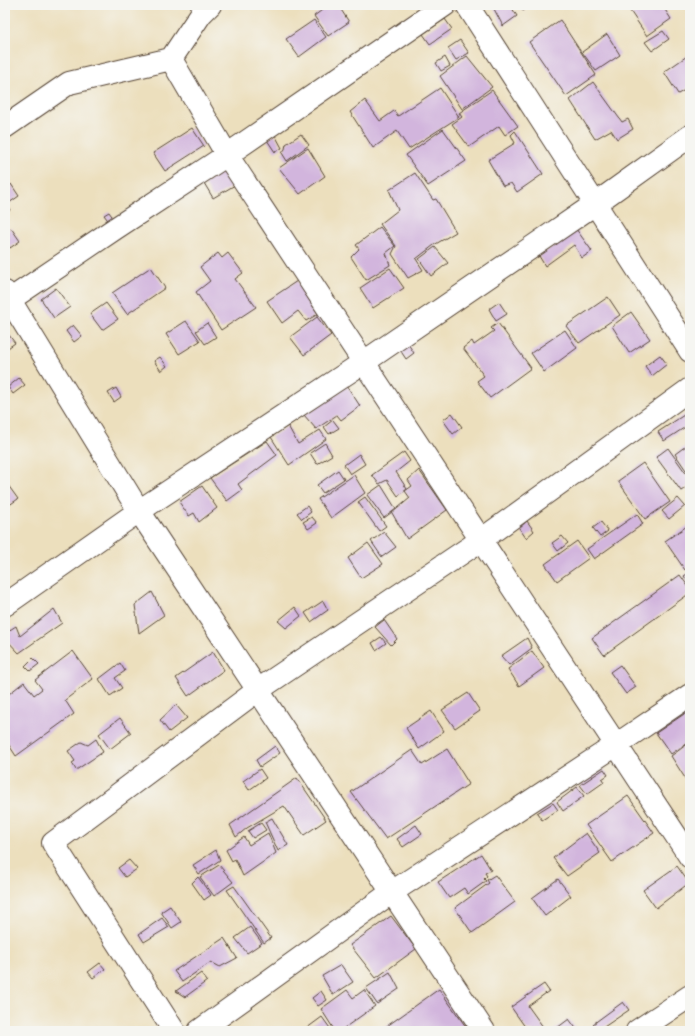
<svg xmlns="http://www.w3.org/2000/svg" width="695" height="1036" font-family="'Architects Daughter',sans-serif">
<rect width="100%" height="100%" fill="#f6f6f2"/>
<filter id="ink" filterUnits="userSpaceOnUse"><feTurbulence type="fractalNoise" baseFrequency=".025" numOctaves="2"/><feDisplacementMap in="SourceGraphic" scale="8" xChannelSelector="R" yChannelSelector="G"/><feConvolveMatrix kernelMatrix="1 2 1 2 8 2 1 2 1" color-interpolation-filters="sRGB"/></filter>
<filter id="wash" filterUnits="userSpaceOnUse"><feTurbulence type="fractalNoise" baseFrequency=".012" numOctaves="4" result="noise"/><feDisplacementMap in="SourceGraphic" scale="16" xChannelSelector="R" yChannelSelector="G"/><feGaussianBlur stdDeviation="0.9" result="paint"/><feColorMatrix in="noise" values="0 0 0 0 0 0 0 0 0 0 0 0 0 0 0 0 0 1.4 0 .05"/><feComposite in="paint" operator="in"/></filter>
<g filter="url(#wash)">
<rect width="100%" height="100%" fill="#ecdfbd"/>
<g id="blocks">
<path fill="#d2b5dd" d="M329 5H338L349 22 328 36 314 16Z
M500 5H510L517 16 503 26 494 9Z
M519 5H531L523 11Z
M626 5H662L671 19 647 36Z
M445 19 452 29 430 44 423 34Z
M314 20 326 37 299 57 286 39Z
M560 20 596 75 566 96 529 42Z
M663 31 669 39 652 51 645 42Z
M607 34 620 55 596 71 582 52Z
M460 40 469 53 456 60 448 48Z
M690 54V87L678 94 664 72Z
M467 56 492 87 462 109 440 76Z
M445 57 450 66 441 71 436 63Z
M593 82 622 122 628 119 633 129 617 139 611 130 595 139 570 100Z
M440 88 459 117 409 149 397 131 373 148 350 112 365 100 380 121 394 111 398 116Z
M492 90 518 126 505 135 499 126 469 147 452 124 462 117 459 113Z
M192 128 204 146 165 171 153 153Z
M443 129 466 161 428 186 406 155Z
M515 131 543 174 517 192 511 183 503 186 488 160 515 143 511 135Z
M301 134 309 145 287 161 282 153 285 149 286 144Z
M275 135 282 148 275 152 267 140Z
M308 148 325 176 300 194 279 168Z
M224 170 235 185 213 198 204 183Z
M415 173 433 200 436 199 456 232 434 245 416 259 423 270 408 278 392 254 396 246 380 224 398 210 389 190Z
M11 184 19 196 9 203 5 196V188Z
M5 203 10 210 5 214Z
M109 212 114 219 110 223 104 215Z
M380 227 395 246 386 253 390 265 366 280 351 257 359 249 356 245Z
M11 228 20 241 10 248 5 241V232Z
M576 229 592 251 582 258 574 245 545 266 539 256Z
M435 247 448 263 431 276 419 259Z
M218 253 222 258 228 253 243 273 235 279 256 307 221 330 196 292 210 281 200 267Z
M151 267 165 288 127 314 112 293Z
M390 268 404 288 373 308 360 288Z
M297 281 318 314 306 321 298 311 282 323 267 301Z
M56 288 70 307 54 318 41 299Z
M608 297 620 315 579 343 566 326Z
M499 302 507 314 496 321 489 309Z
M106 303 118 319 102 330 90 314Z
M631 312 650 339 629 353 612 326Z
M317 317 331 335 304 355 290 337Z
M186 321 200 341 179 354 166 334Z
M207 323 216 337 205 344 196 331Z
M498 323 531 368 490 398 477 381 484 376 463 348 472 341 474 345 494 331 491 328Z
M73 325 82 336 74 342 66 331Z
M5 330 15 343 5 350Z
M565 330 577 348 544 372 531 353Z
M408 344 414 353 406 359 400 350Z
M660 355 667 364 652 376 645 366Z
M160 357 167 366 161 371 154 361Z
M19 378 25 385 13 394 8 387Z
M347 386 360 406 341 420 337 415 316 429 304 415Z
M116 388 121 397 114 402 108 393Z
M690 409V420L685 413Z
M452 413 462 427 453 434 443 420Z
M684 415 690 424 664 441 658 432Z
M333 420 339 428 329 434 324 427Z
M288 426 298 444 320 430 326 439 289 465 271 437Z
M267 441 277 455 238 484 242 490 227 501 210 478Z
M325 443 332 455 317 464 310 453Z
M690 443V476L675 454Z
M668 448 690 479V485L681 491 656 457Z
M404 452 410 461 396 472 407 489 398 496 387 480 379 484 372 475Z
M359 454 365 464 350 474 344 465Z
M643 463 670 502 645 519 618 481Z
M338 470 344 479 323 493 317 485Z
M419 470 447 510 407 539 392 513 410 498 405 491 412 486 408 480Z
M354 475 365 493 331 518 318 499Z
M5 481 18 499 5 508Z
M381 485 396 509 384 518 367 495Z
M202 486 217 508 199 522 194 513 189 516 179 502Z
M365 497 386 526 379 531 358 502Z
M678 498 685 506 669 519 662 511Z
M307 506 311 512 302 519 297 513Z
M637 514 643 524 594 559 587 549Z
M312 517 317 523 308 529 303 522Z
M527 521 534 531 526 538 519 528Z
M601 522 608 531 600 537 593 528Z
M690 524V567L685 570 665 541Z
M384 532 396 547 382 557 371 541Z
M562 536 568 543 558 551 552 543Z
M577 541 589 558 557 581 545 564Z
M368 543 383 564 361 578 348 558Z
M690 572V585L684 576Z
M680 575 690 589V593L604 655 592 638Z
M152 592 164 615 139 633 135 605Z
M323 601 328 610 311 622 305 613Z
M295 607 301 616 286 628 278 621Z
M54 609 62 623 19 653 5 638V633L16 626 20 636Z
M384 620 397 639 391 645 375 627Z
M381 637 386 643 376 650 372 643Z
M527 638 532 648 509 665 501 656Z
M73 651 93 679 65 700 74 714 16 756 5 739V697L24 682 34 695 42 689 35 680Z
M532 651 544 668 519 686 508 669Z
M213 652 224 670 188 696 176 678Z
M33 658 39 664 30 671 25 666Z
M120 663 125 671 115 678 122 688 110 696 99 679Z
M620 665 636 687 626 694 610 672Z
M468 693 480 711 455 728 442 710Z
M176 705 187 718 169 732 160 720Z
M690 710V741L671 754 656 733Z
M431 711 444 731 419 749 406 728Z
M120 718 131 733 110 749 99 734Z
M96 739 103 752 76 770 72 763 75 761 68 751 81 742 88 745Z
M690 742V786L671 756Z
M275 746 280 753 260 767 256 760Z
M447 749 469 784 386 839 351 792 412 750 422 765Z
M260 769 266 778 249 790 243 781Z
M604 769 608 775 602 779 604 782 587 794 580 785Z
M297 778 326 820 304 835 284 806 247 828 236 837 230 825Z
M577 787 584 796 563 811 557 802Z
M628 796 654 833 612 862 586 825Z
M553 803 558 810 542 820 537 813Z
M272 818 288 845 278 851 265 822Z
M261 823 266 830 253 838 248 831Z
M416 825 422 834 403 847 397 839Z
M268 833 276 853 243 876 235 859 232 861 226 850 244 837 249 845Z
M586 833 600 853 567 876 553 858Z
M216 850 220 860 199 874 193 865Z
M481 854 491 870 485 873 487 876 484 879 486 881 468 894 464 888 449 898 438 882Z
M129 860 137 869 125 877 118 868Z
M219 865 233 882 214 896 200 877Z
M677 866 689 883 656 908 643 890Z
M495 875 515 902 472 933 455 908 489 883 487 880Z
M198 877 211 895 204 900 192 883Z
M558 879 571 896 545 916 532 898Z
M234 886 271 938 264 943 227 890Z
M170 906 181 922 172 928 161 912Z
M391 916 416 949 376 978 350 945Z
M162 918 169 927 144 942 139 934Z
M250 927 262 943 247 953 235 938Z
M224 938 237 958 220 967 211 962 182 982 174 971Z
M100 963 105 969 93 978 88 972Z
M341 965 353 982 333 995 322 976Z
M390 972 399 989 377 1004 366 988Z
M201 973 207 981 185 997 176 991Z
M544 984 549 991 528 1006 546 1031H528L511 1007Z
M439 989 469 1031H380Z
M347 990 353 998 364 990 375 1006 340 1031H335L321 1009Z
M321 991 327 1000 318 1006 312 998Z
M623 1002 629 1010 598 1031 593 1024Z
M322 1017 332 1031H303Z
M569 1019 578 1031H553Z"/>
</g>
</g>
<g filter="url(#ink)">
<use href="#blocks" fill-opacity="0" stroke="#564536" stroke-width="1"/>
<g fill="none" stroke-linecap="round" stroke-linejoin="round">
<g stroke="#564536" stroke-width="24">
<path id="minor" d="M467 5 690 351
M171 59 227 155 690 857
M5 127 69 83 171 59 201 14 210 5
M5 292 139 511 484 1031
M5 303 116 228 227 155 445 5
M5 605 139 511 364 362 595 204 690 136
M174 1031 53 843 258 690 481 540 690 389
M199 1031 392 892 616 745 690 695
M637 1031 690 996"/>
</g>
<use href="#minor" stroke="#fff" stroke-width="22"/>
</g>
</g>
<rect width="695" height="1036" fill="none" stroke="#f6f6f2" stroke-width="20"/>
</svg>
